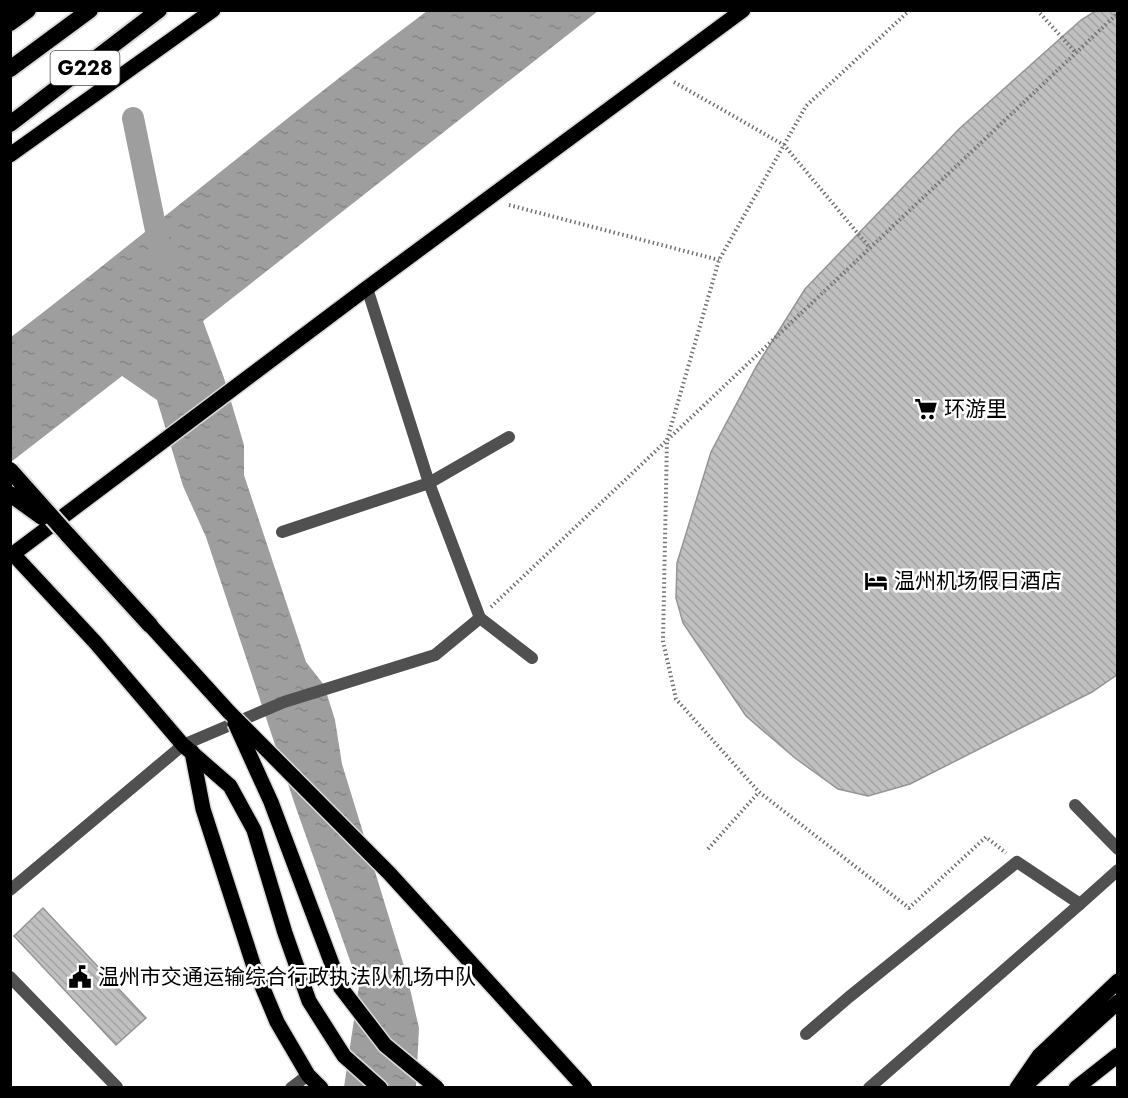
<svg xmlns="http://www.w3.org/2000/svg" width="1128" height="1098" font-family="Jost,'Noto Sans SC',sans-serif">
<defs>
<pattern id="water-ripples" width="26" height="14" patternUnits="userSpaceOnUse" patternTransform="scale(1.5)"><rect width="26" height="14" fill="#9e9e9e"/><path d="M2 4q2-2 4 0t4 0M15 11q2-2 4 0t4 0" fill="none" stroke="#868686"/></pattern>
<pattern id="building-back-hatch" width="6" height="6" patternUnits="userSpaceOnUse" patternTransform="scale(1.5)"><rect width="6" height="6" fill="#c0c0c0"/><path d="M-1 5l2 2M0 0l6 6M5-1l2 2" fill="none" stroke="#a3a3a3"/></pattern>
</defs>
<rect width="100%" height="100%" fill="#fff"/>
<path fill="url(#water-ripples)" d="M427 11H598L203 321 224 378 244 445V475L306 662 324 685 335 720 342 764 407 976 419 1028 416 1087H344L359 986 295 805 206 537 183 486 157 400 122 376 11 462V337C151 230 286 116 427 11Z"/>
<g fill="none" stroke-linecap="round" stroke-linejoin="round">
<path stroke="#9e9e9e" stroke-width="22" d="M133 118 161 255"/>
</g>
<path fill="url(#building-back-hatch)" stroke="#949494" stroke-width="1.5" d="M1097 10H1118V674L1092 692 910 784 868 796 838 789 795 758 746 716 683 623 676 598 677 563 711 452 756 367 805 289 959 129 1081 20Z
M43 908 146 1018 116 1045 14 936Z"/>
<g fill="none" stroke-linecap="round" stroke-linejoin="round">
<g stroke="#dbdbdb" stroke-width="18">
<path id="primary" d="M10 12 13 10
M10 155 213 10
M150 625 229 712
M192 752 203 809 254 967 277 1022 308 1075 321 1088
M1028 1083 1118 1002
M380 1088 344 1056 309 1001 285 933 254 830 230 786 183 745 95 642 13 554 367 288 743 10
M1017 1088 1039 1056 1118 981
M1076 1088 1118 1055"/>
</g>
<g stroke="#dbdbdb" stroke-width="20">
<path id="trunk" d="M10 23 28 10
M10 69 90 10
M10 124 159 10
M67 534 150 625"/>
</g>
<path stroke="#727272" stroke-width="4" stroke-dasharray="1.5 3" stroke-linecap="butt" d="M910 10 806 106 719 260 667 440 663 641 676 699 759 792 909 908 986 837 1006 853
M1037 10 1076 53
M674 82 784 145 870 248
M509 205 719 260
M491 607 1118 13
M708 849 759 792"/>
<path stroke="#505050" stroke-width="12" d="M367 288 429 483 480 618
M282 532 429 483 509 437
M1075 805 1118 849
M10 890 183 745 284 702 435 655 480 618 532 658
M10 977 117 1087
M806 1034 849 997 1017 862 1080 904
M291 1088 308 1075"/>
<path stroke="#505050" stroke-width="12" d="M869 1088 1080 904 1118 870"/>
<use href="#primary" stroke="#000" stroke-width="15"/>
<use href="#trunk" stroke="#000" stroke-width="16"/>
<g stroke="#dbdbdb" stroke-width="18" stroke-linecap="butt">
<path id="primary-bridge" d="M229 712 389 873 585 1088
M235 723 271 802 341 988 385 1045 437 1088"/>
</g>
<g stroke="#dbdbdb" stroke-width="20" stroke-linecap="butt">
<path id="trunk-bridge" d="M10 470 67 534
M10 494 42 517"/>
</g>
<use href="#primary-bridge" stroke="#000" stroke-width="15"/>
<use href="#trunk-bridge" stroke="#000" stroke-width="16"/>
</g>
<defs>
<g id="supermarket-bare" transform="scale(1.8)"><path d="M-6-5.5h2.5l.6 2H6L4.5 2H-2.5L-4.4-4H-6ZM-1.5 3.2a1.3 1.3 0 1 0 .1 0ZM3 3.2a1.3 1.3 0 1 0 .1 0Z" fill="#000" stroke="#fff" stroke-width="2.5" paint-order="stroke"/></g>
<g id="hotel-bare" transform="scale(1.8)"><path d="M-6-4.5h1.5V1H6V5H4.5V3h-9V5H-6ZM-4 0a1.8 1.8 0 1 1 3.6 0ZM.5 0V-2.5h3Q6-2.5 6 0Z" fill="#000" stroke="#fff" stroke-width="2.5" paint-order="stroke"/></g>
<g id="civic-bare" transform="scale(1.8)"><path d="M-.6-6.5H3V-4.5H.6V-3L4-1V1h2V6H-6V1h2V-1L-.6-3ZM-1.2 2.5V6h2.4V2.5Z" fill="#000" stroke="#fff" stroke-width="2.5" paint-order="stroke"/></g>
</defs>
<g fill-rule="evenodd">
<use href="#supermarket-bare" x="926" y="409"/>
<use href="#hotel-bare" x="876" y="581"/>
<use href="#civic-bare" x="80" y="977"/>
</g>
<g text-anchor="middle" stroke-width="5" stroke-linejoin="round" paint-order="stroke">
<rect fill="#fff" stroke="#4c4c4c" stroke-width="1.5" x="50.5" y="51" width="69" height="34" rx="4.5"/>
<g font-size="20" font-weight="bold" fill="#000">
<text x="85" y="75">G228</text>
</g>
<g font-size="21" fill="#000" stroke="#fff" text-anchor="start">
<text x="944" y="416">环游里</text>
<text x="894" y="588">温州机场假日酒店</text>
<text x="98" y="984">温州市交通运输综合行政执法队机场中队</text>
</g>
</g>
<rect width="1128" height="1098" fill="none" stroke="#000000" stroke-width="24"/>
</svg>
